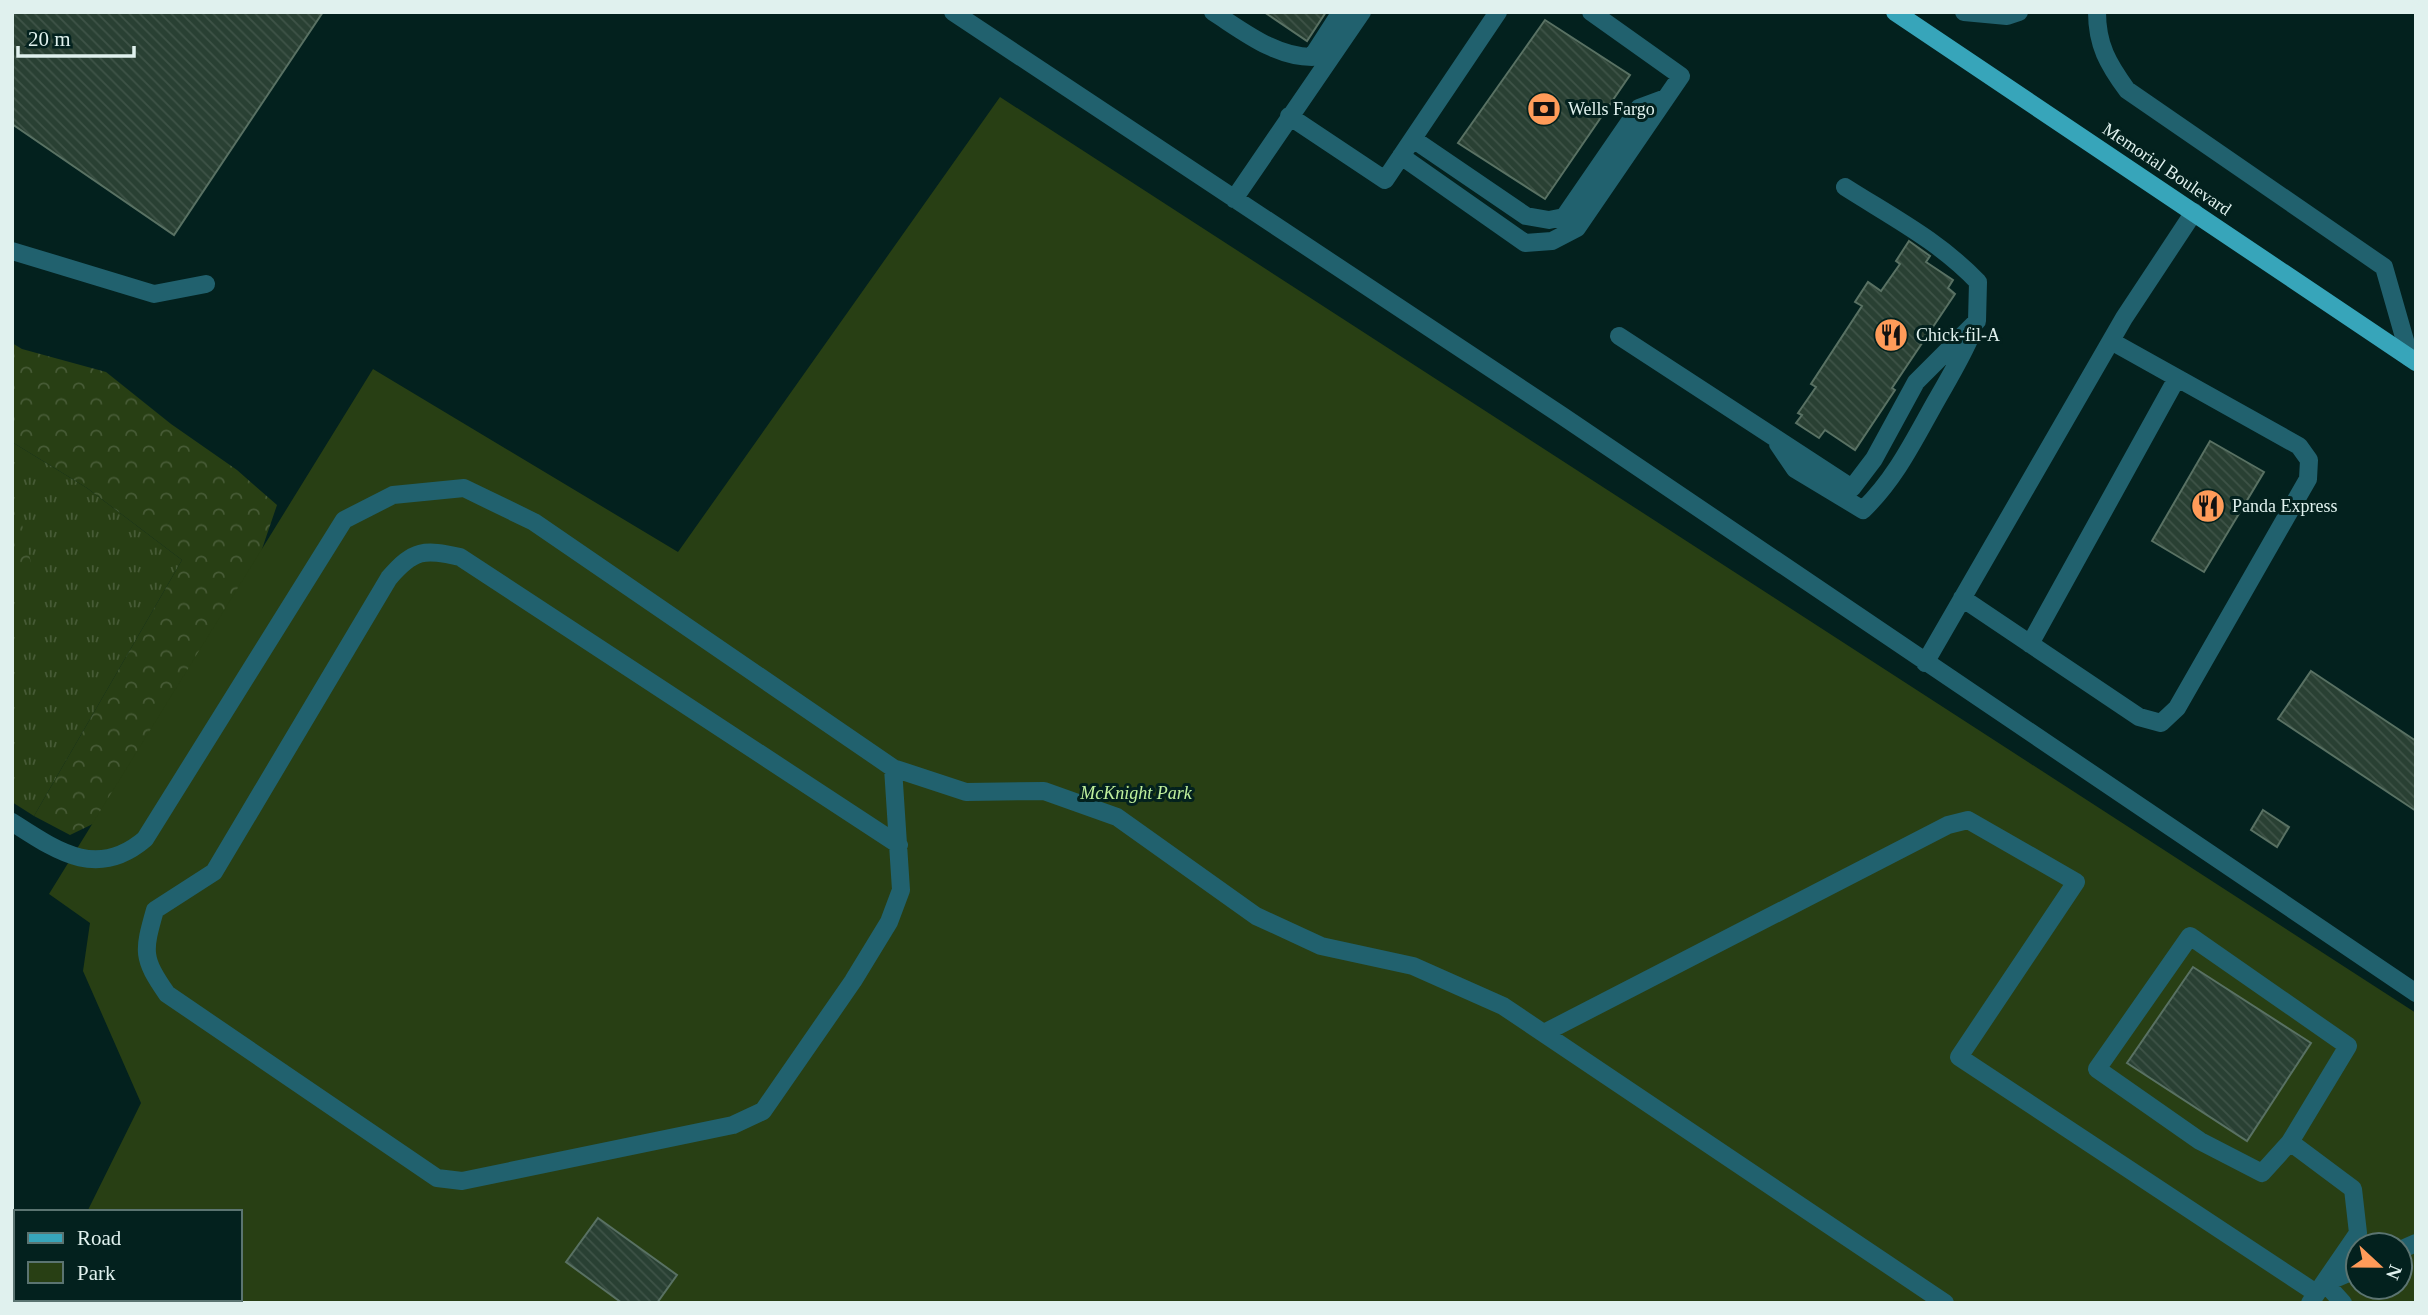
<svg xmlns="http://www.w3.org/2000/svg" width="2428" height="1315" font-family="Georgia,serif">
<defs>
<pattern id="grass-tufts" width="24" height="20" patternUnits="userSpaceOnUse" patternTransform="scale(1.75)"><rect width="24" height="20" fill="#283f14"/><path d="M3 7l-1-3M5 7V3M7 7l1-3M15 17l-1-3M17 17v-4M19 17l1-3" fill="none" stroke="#475b36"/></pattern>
<pattern id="forest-crowns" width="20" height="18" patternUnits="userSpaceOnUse" patternTransform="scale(1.75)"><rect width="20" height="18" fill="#283f14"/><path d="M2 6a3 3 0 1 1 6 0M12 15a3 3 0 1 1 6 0" fill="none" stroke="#475b36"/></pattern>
<pattern id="building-back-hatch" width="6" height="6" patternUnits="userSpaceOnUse" patternTransform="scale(1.75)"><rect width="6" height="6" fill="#294033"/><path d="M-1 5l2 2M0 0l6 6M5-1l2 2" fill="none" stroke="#3e5347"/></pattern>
</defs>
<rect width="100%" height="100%" fill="#03211e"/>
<path fill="url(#grass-tufts)" d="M12 442 87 488 182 560 34 816 12 802Z"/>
<path fill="url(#forest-crowns)" d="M12 343 22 349 106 372 171 424 237 470 277 505 244 602 130 806 70 835 34 816 182 560 87 488 12 442Z
M12 501 17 503 33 571 12 573Z"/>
<path fill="#283f14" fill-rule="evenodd" d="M1000 97 2416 1013V1303H42L43 1299H240V1212H87L141 1103 83 971 90 923 49 894 373 369 678 552ZM2358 1245H2400V1287H2358Z"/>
<path fill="url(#building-back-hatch)" stroke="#597163" stroke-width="2" d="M12 12H323L174 235 12 124Z
M1264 12H1326L1307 41Z
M1545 20 1630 75 1545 199 1458 143Z
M1909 241 1930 256 1926 262 1953 280 1948 288 1955 294 1892 388 1895 390 1855 450 1825 430 1819 438 1796 423 1802 415 1798 413 1816 387 1811 384 1862 306 1855 302 1868 282 1881 291 1900 264 1896 261Z
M2210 441 2264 472 2204 572 2152 541Z
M2311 671 2416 741V811L2278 719Z
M2263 810 2289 827 2277 847 2251 830Z
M2193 967 2311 1043 2247 1141 2127 1063Z
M598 1218 677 1275 657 1303H622L566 1262Z"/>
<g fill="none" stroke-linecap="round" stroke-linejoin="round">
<path stroke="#21616e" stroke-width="18" d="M953 12 1561 415 2416 993
M1213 12C1243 31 1275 57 1312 57L1341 12
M1964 12 2007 16 2019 12
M2097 12C2097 45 2108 64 2127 90L2384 267 2410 358
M1289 116 1385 180 1498 12
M1413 139 1526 216 1549 220 1564 217 1639 108 1666 98
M1401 156 1525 243 1552 241 1577 228 1681 76 1591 12
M1234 199 1362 12
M12 251 154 294 206 284
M1619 336 1852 488 1874 459 1916 382 1977 321 1978 282C1939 241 1892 217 1845 187
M1778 444 1795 469 1863 510C1896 478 1914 440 1936 401 1949 378 1962 357 1972 333
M1962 598 2139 717 2161 723 2177 708 2308 479 2309 460 2299 446 2111 341
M2030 644 2177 378
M1925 663 2124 318 2194 212
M893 768 901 890 889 922 853 981 763 1111 733 1125 462 1181 437 1178 167 994C142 958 143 952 155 910L214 872 389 578C414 549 424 549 460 557L899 845
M12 822C57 851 97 880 145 839L344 520 393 495 464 488 534 522 893 768 966 792 1044 791 1117 817 1256 916 1321 946 1413 966 1503 1006 1945 1303
M2190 936 2348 1046 2290 1142 2262 1173 2200 1141 2097 1069Z
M1544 1033 1948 825 1968 820 2076 882 1959 1057 2316 1293
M2290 1142 2353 1189 2358 1233 2310 1303
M2400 1250 2416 1243
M2343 1303 2325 1283 2358 1269"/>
<path stroke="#37a5ba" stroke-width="18" d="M1895 12 2416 362"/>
</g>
<defs>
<g id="bank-disc" transform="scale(1.75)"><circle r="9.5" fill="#ff9b59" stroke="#03211e"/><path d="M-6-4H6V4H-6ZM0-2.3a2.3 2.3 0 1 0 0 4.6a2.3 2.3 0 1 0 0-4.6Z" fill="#111"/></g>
<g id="restaurant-disc" transform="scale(1.75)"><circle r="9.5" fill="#ff9b59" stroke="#03211e"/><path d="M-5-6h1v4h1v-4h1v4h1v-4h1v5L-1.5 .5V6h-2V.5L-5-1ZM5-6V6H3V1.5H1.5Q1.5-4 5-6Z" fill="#111"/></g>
</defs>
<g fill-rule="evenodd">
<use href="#bank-disc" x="1544" y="109"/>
<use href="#restaurant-disc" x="1891" y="335"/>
<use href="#restaurant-disc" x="2208" y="506"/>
</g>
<g text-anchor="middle" stroke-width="6" stroke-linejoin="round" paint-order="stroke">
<g font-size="18" fill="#e0f1ee" stroke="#03211e" text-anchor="start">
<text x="1568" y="115">Wells Fargo</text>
<text x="1916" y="341">Chick-fil-A</text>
<text x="2232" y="512">Panda Express</text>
</g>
<g font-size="18" fill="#e0f1ee" stroke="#03211e">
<text transform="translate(2167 169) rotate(34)" y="6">Memorial Boulevard</text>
</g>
<g font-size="18" font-style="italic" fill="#c0f09d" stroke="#03211e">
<text x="1136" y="799">McKnight Park</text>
</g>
</g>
<rect width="2428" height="1315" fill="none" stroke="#e0f1ee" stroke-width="28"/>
<rect x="14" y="1210" width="228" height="91" fill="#03211e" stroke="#5b7471" stroke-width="2"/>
<rect x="28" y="1233" width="35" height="10" fill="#37a5ba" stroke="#5b7471" stroke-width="2"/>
<text x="77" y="1245" font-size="21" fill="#e0f1ee">Road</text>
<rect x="28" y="1262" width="35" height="21" fill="#283f14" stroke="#5b7471" stroke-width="2"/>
<text x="77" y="1280" font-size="21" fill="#e0f1ee">Park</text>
<g transform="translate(2379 1266) rotate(112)"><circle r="33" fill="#03211e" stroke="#5b7471" stroke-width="2"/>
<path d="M0-5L12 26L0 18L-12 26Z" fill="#ff9b59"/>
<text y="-10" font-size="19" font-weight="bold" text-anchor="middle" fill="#e0f1ee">N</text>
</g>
<path d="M18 46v10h116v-10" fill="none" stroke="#e0f1ee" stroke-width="3.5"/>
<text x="28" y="46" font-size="21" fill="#e0f1ee" stroke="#03211e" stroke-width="5" paint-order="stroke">20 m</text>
</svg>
